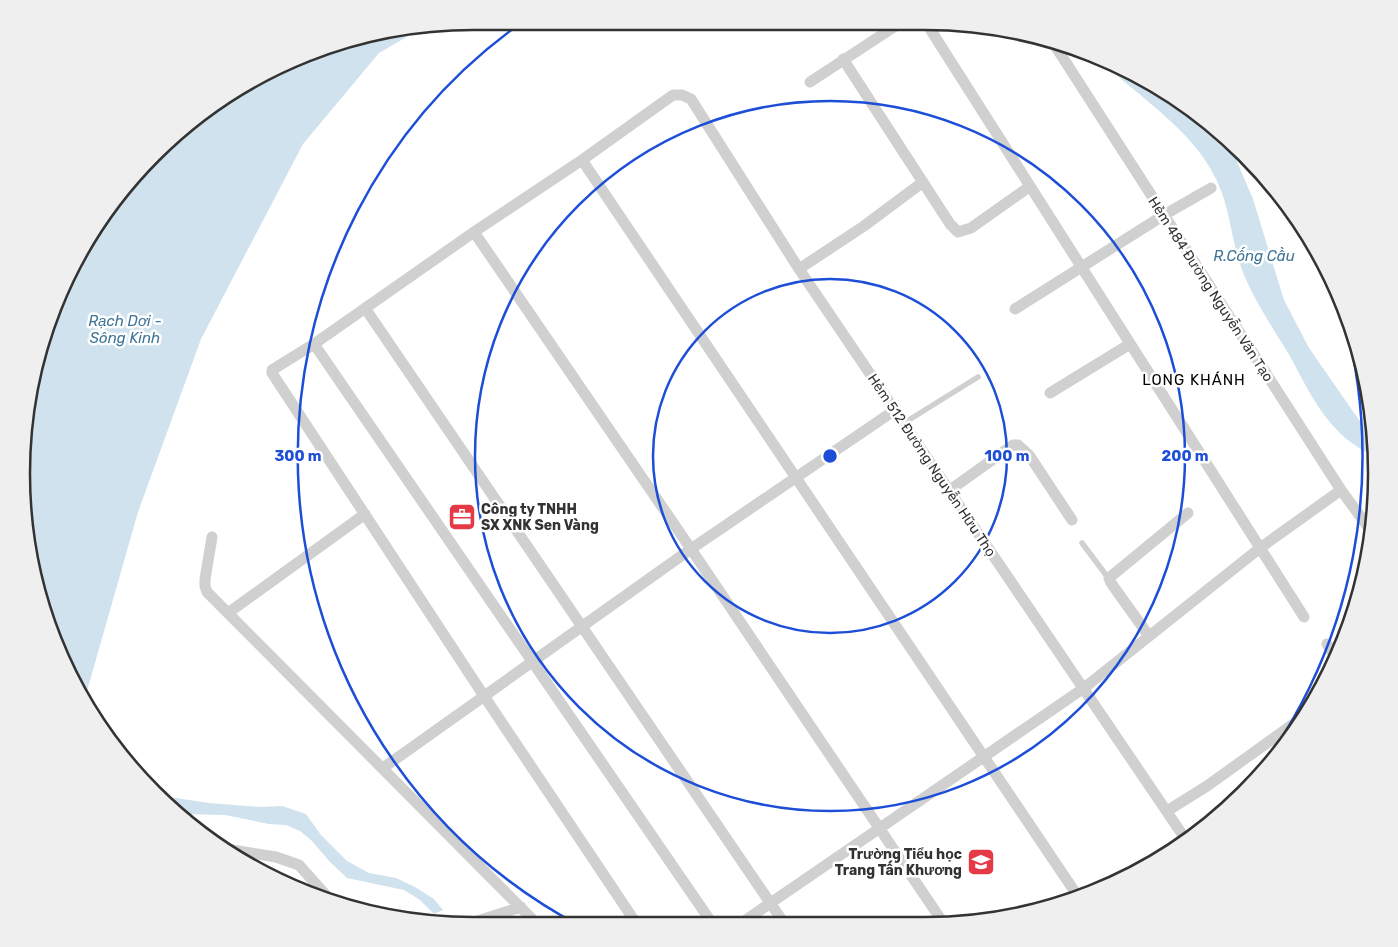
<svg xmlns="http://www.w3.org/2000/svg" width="1398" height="947" font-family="Rubik,sans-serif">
<rect width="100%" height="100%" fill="#fff"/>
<path fill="#cfe2ee" d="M422 28 379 53 303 144 201 339 138 512 85 698 68 674 30 561 25 415 56 300 133 176 222 97 356 37Z
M1099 59 1125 68 1229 143 1253 199 1284 300 1309 348 1359 420 1372 429 1375 457C1363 451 1347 441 1338 431 1317 410 1305 384 1291 358 1273 327 1250 296 1239 261 1231 235 1229 206 1217 181 1193 129 1139 98 1099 59Z
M156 795 209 803 260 807 282 806 306 814 321 835 347 861 369 873 396 878 415 887 434 899 443 910 434 914 420 900 404 890 347 878 330 862 312 841 300 831 286 825 269 824 225 815 179 814Z"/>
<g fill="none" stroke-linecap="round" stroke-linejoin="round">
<path stroke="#d0d0d0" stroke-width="5.5" d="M904 423 978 377
M1082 543 1109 579"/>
<path stroke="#d0d0d0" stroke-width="11" d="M925 21 1304 617
M1054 44 1341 490 1371 531
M843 59 950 224 958 232 971 228 1029 187
M810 82 903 21
M582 160 1077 895
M474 232 314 344 272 370V373L484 696 638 926
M799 269 864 226 923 182
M365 308 786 926
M1015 309 1164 215 1211 188
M314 344 714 926
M1050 393 1130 344
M950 490 1013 445H1018L1029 455 1072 520
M212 537 205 579V586L207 592 539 926
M228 613 365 514
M1149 636 1111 583 1109 578 1188 513
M1327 644 1336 658
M383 768 691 549 895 410
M1167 811 1207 786 1306 715
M220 848 276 857 299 865 331 901
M944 924 691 549 474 232 582 160 673 95H682L691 99 799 269 1184 837
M465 925 521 907
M737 926 1084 688 1260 548 1341 490"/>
</g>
<g fill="none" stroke="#1d4ed8" stroke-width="2.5">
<circle cx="830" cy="456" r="177"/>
<circle cx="830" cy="456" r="355"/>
<path d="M580 926A532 532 0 0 1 521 23M1335 287A532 532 0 0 1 1238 798"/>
</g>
<defs>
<g id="office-square" transform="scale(1.4375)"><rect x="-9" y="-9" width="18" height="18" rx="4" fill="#e63946" stroke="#fff"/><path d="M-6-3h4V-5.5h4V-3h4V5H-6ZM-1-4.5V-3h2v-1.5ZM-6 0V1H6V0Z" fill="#fff"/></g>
<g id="school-square" transform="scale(1.4375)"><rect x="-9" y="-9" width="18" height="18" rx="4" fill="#e63946" stroke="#fff"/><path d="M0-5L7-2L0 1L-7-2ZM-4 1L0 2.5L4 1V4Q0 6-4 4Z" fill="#fff"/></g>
</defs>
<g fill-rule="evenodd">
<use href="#office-square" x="462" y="517"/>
<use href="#school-square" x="981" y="862"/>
</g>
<g text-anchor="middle" stroke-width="5" stroke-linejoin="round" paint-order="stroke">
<g font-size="14" fill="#333" stroke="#fff">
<text transform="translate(1211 289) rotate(57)" y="5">Hẻm 484 Đường Nguyễn Văn Tạo</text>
<text transform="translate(932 465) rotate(56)" y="5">Hẻm 512 Đường Nguyễn Hữu Thọ</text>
</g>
<g font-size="14" font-weight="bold" fill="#333" stroke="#fff" text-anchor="start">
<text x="481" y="514">Công ty TNHH<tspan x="481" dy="16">SX XNK Sen Vàng</tspan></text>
<text x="962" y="859" text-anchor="end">Trường Tiểu học<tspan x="962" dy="16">Trang Tấn Khương</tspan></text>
</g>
<g font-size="15" font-style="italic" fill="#3f7597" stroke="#fff">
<text x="1254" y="261">R.Cống Cầu</text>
<text x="125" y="326">Rạch Dơi -<tspan x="125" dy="17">Sông Kinh</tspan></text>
</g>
<g font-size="15" letter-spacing="1" fill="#000" stroke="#fff">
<text x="1194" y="385">LONG KHÁNH</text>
</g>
</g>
<path d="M0 0H1398V947H0ZM473 30H925A443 443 0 0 1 1368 473V474A443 443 0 0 1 925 917H473A443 443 0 0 1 30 474V473A443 443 0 0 1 473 30Z" fill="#efefef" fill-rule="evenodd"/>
<path fill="none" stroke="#333" stroke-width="2.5" d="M473 30H925A443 443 0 0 1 1368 473V474A443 443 0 0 1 925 917H473A443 443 0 0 1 30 474V473A443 443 0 0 1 473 30Z"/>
<circle cx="830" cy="456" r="8" fill="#1d4ed8" stroke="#fff" stroke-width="2.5"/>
<g font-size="15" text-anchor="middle" font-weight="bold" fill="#1d4ed8" stroke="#fff" stroke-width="5" stroke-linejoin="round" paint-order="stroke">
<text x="1007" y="461">100 m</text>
<text x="1185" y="461">200 m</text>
<text x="298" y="461">300 m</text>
</g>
</svg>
